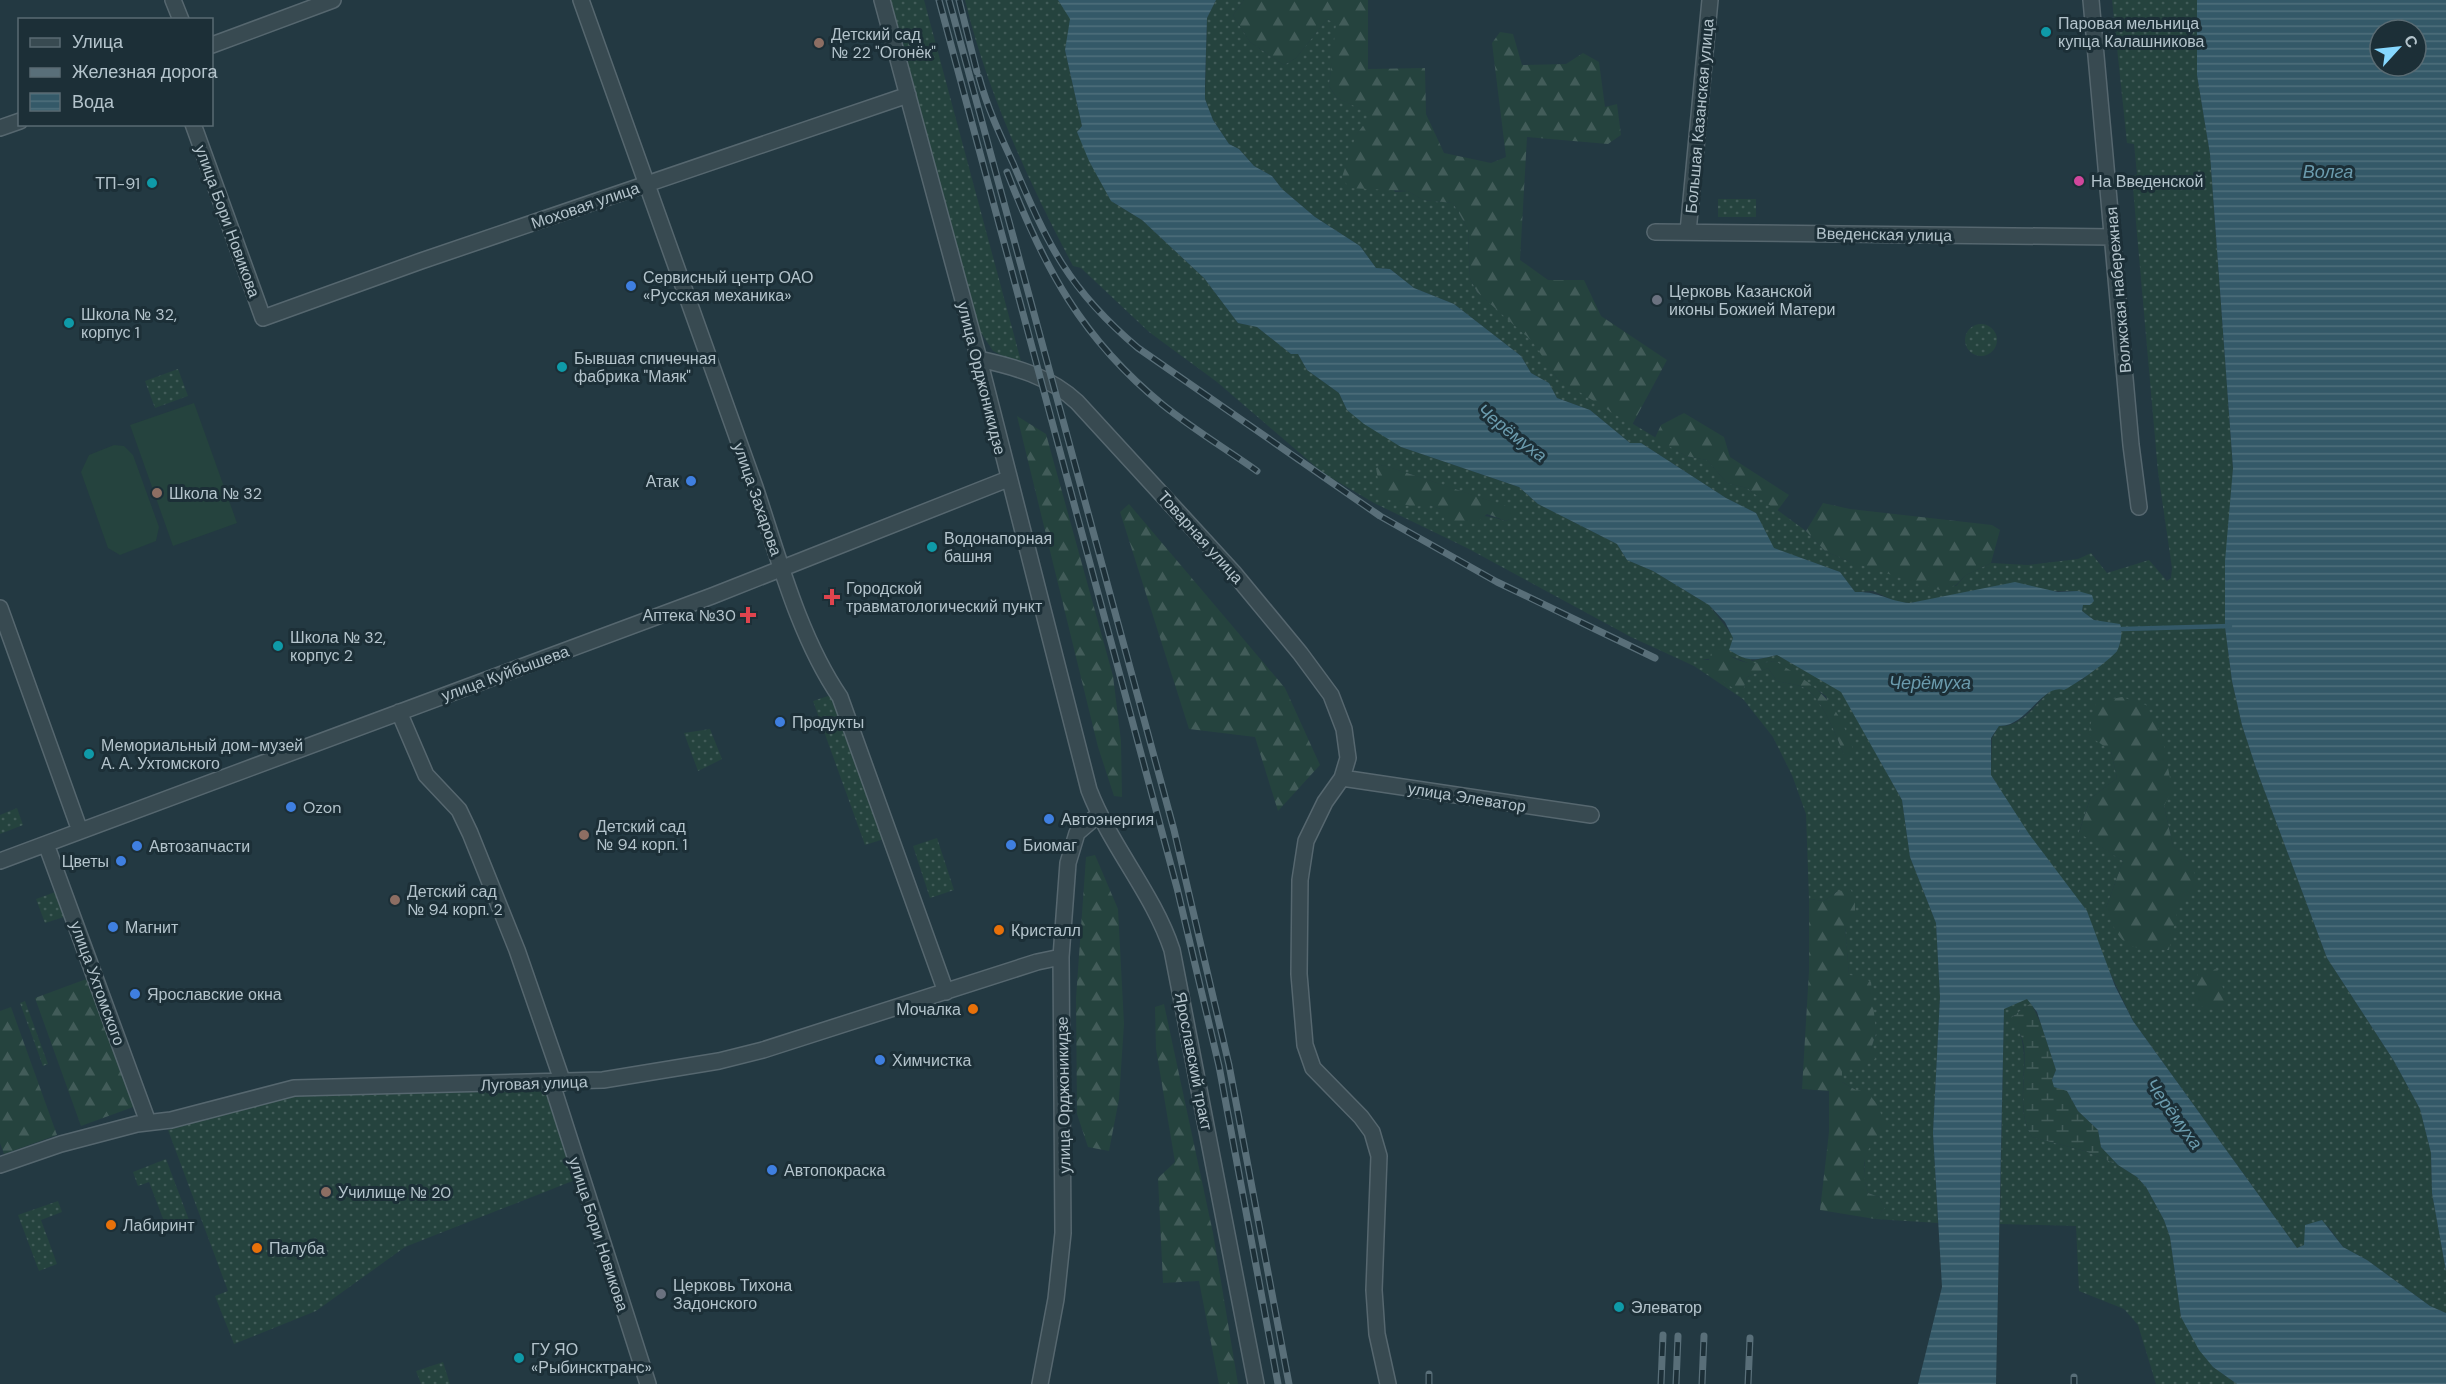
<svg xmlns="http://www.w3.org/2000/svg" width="2446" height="1384" font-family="'DM Sans',sans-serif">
<defs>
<pattern id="grass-dots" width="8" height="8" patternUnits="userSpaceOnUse" patternTransform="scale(1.5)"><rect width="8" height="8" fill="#25433e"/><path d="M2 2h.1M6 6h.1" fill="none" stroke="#425c59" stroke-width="1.8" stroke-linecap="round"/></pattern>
<pattern id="forest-firs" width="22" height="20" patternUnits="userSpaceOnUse" patternTransform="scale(1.5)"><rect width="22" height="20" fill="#25433e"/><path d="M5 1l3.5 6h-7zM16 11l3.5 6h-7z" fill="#425c59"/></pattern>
<pattern id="wetland-marsh" width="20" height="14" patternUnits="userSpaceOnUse" patternTransform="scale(1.5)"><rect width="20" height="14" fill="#25433e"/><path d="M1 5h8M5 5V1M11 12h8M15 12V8" fill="none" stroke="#425c59"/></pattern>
<pattern id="water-rules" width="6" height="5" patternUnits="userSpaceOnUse" patternTransform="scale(1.5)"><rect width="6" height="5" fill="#345968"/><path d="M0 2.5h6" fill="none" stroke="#4f6f7c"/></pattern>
</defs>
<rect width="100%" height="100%" fill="#233942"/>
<path fill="url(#grass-dots)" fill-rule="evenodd" d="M888 0H924L1022 365 993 351 978 328Z
M965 0H1058L1071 19 1065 50 1082 126 1077 132 1111 201 1142 220 1204 278 1238 323 1257 327 1291 354H1298L1307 370 1339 393 1347 410 1401 447 1519 487 1538 504 1617 544 1627 560 1653 571 1709 605 1752 661 1777 655 1841 691 1902 800 1910 857 1936 923 1940 997 1933 1133 1938 1223 1875 1219 1885 1208 1879 1197 1868 1193 1864 1178 1865 1152 1856 1090 1842 1082V1069L1871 1049 1876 1033 1861 976H1849L1845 926 1838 891 1824 901 1809 899 1806 814 1792 775 1773 737 1743 699 1694 666 1631 637 1467 548 1374 503 1323 473 1217 382 1149 332 1081 268 1073 266C1028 180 988 95 965 0ZM1383 465 1505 506 1514 516 1506 521C1484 513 1459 516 1438 508 1416 500 1395 481 1376 468ZM1728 655 1753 665 1775 661 1826 696 1844 755C1837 737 1822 698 1805 688 1798 684 1785 683 1777 681L1768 668 1747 677 1742 693 1702 660Z
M1216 0H1244L1233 15 1250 42 1284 65 1296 58 1327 19 1337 24 1329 86 1337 98 1373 114 1356 135 1395 192 1408 191 1423 200 1453 203 1468 229 1470 278 1477 292 1533 341 1557 378 1686 456 1707 460 1727 483 1747 488 1806 531 1825 551 1848 561 1886 571 1956 586 1966 575 1991 563 2028 565 2078 559 2091 553 2107 573 2149 560 2167 581 2171 578 2172 568 2158 472 2132 177 2137 174 2134 144 2127 143 2112 0H2197V75L2210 154 2233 469 2225 627 2232 681 2242 725 2256 768 2327 958 2394 1061 2420 1109 2431 1153 2432 1193 2446 1271V1313L2430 1306 2367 1260 2343 1247 2328 1226 2306 1238 2304 1245 2297 1248 2133 1021 2103 958 1991 775 1992 738 1999 726C2021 728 2034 706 2049 692 2061 681 2081 688 2089 672 2097 658 2098 637 2102 622L2094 620 2082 611 2083 605 2078 591H1980L1910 603 1897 602 1873 591 1855 592 1840 572 1773 548 1756 513 1726 498 1641 443H1630L1590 410 1557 398 1549 383 1531 373 1521 356 1454 304 1414 288 1390 269 1376 268 1360 246 1315 217 1282 189 1272 176 1254 166 1239 149 1229 144 1213 120 1205 99 1207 18ZM2111 751 2164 806 2173 846 2191 861 2179 903 2106 908 2123 861 2079 832 2090 799 2117 778Z
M1718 199H1756V217H1718Z
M1965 340a16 16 0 1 1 32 0a16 16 0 1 1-32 0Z
M178 369 188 396 155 408 145 381Z
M831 695 884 839 865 845 813 701Z
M710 729 722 759 698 771 684 733Z
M17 808 23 825 0 834V815Z
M937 838 954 890 930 898 913 846Z
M58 891 67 916 45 923 36 899Z
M2027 998 2031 1003 2012 1017C2038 1054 2010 1103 2032 1137L2085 1151 2118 1165 2137 1177 2146 1187 2164 1220 2170 1237 2181 1317 2213 1367 2237 1384H2156L2138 1325 2124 1309 2079 1291 2076 1226 2000 1224 2004 1009Z
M25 1001 48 1064 43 1066 20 1003Z
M540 1091 549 1097 575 1180 405 1247 316 1311 234 1344 215 1296 228 1291 168 1130 294 1095Z
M166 1159 189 1220 167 1229 149 1182 138 1186 133 1172Z
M58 1201 62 1212 41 1220 57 1264 39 1271 18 1215Z
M443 1362 450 1384H421L416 1371Z"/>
<path fill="url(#forest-firs)" d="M1244 0H1368V69L1425 68 1426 114 1444 153 1491 163 1506 157 1492 43 1500 32 1513 34 1522 65 1566 64 1583 53 1599 62 1605 107 1617 104 1621 135 1608 144 1527 137 1520 260 1548 280H1584L1601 316 1667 360 1632 425 1557 378 1532 341 1477 292 1470 278 1468 229 1453 203 1423 200 1408 191 1349 188 1342 177 1356 135 1372 114 1337 98 1329 86 1336 24 1327 19 1296 58 1284 65 1250 42 1233 15Z
M1684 413 1724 437 1730 457 1789 495 1777 511 1747 488 1727 483 1707 460 1686 456 1655 438 1661 425Z
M1017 416 1046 434 1113 676 1121 741 1122 797 1114 796 1098 747Z
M1383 465 1506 506 1515 516 1506 521 1487 514 1479 521 1446 524 1441 509 1430 505 1413 507 1381 497 1376 468Z
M1823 503 1850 509 1992 525 2000 530 1991 563 1966 575 1956 585 1939 590 1848 561 1825 551 1806 531Z
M1129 504 1285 688 1320 765 1278 811 1255 737 1189 729 1120 512Z
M1722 649C1738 665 1754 665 1775 661 1809 682 1832 695 1847 734 1851 742 1854 748 1852 757L1844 755C1837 737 1822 698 1805 688 1798 684 1785 683 1777 681L1768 668 1747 677 1742 694 1701 667 1702 660H1709L1712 650Z
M2122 697 2146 705 2162 735 2172 789 2164 806 2173 846 2191 861 2198 887 2179 903 2169 950C2128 949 2121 949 2106 908L2123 861 2079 833 2090 799 2117 778 2111 751 2088 735 2096 702Z
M1095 855 1118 909 1124 1024 1119 1099 1109 1151 1088 1147 1077 1114 1076 998 1086 857Z
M1851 890 1855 901V920L1845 926 1849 975 1861 976 1871 982 1876 1033 1871 1049 1875 1059 1860 1069H1842V1082L1856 1090 1866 1091 1879 1106 1884 1127C1865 1151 1859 1162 1868 1193L1879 1197 1885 1208 1875 1219 1820 1210 1829 1132V1091L1802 1089 1809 971V899L1824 901 1838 891Z
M2217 969 2227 1001 2219 1011 2195 1005 2198 973Z
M89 978 136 1106 81 1126 35 998Z
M1164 1004 1213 1233 1238 1384H1219L1199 1281 1163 1283 1158 1178 1175 1162 1156 1049 1155 1007Z
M11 1007 57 1135 4 1154 0 1143V1011Z"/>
<path fill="url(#wetland-marsh)" d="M2031 1003 2041 1024 2056 1070 2052 1080 2067 1091 2078 1111 2098 1130 2101 1147 2118 1165 2085 1151 2032 1137C2016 1113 2027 1074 2024 1046 2022 1032 2013 1024 2012 1017Z"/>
<path fill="#25433e" d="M194 403 237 523 173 546 130 425Z
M114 445 124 446 133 455 159 527 156 541 120 555 108 548 81 472 89 455Z"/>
<path fill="url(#water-rules)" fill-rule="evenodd" d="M1058 0H1216L1207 18 1205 84V99L1213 120 1229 144 1239 149 1254 166 1272 176 1282 189 1315 217 1360 246 1376 268 1390 269 1414 288 1454 304 1521 356 1531 373 1549 383 1557 398 1590 410 1630 443H1641L1726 498 1756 513 1774 548 1840 572 1855 592C1879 591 1887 601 1910 603L2015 582 2058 592 2078 591 2092 595 2094 601 2090 605H2083L2082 611 2094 620 2120 624C2123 630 2121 644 2117 651 2109 661 2076 684 2064 690 2042 683 2027 727 1999 726L1991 738V775L2029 834 2087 911 2115 986 2133 1021 2297 1248 2304 1245 2305 1225 2322 1220 2343 1247 2367 1260 2430 1306 2446 1313V1384H2237L2213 1367 2199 1350 2181 1317 2170 1237 2164 1220 2146 1187 2137 1177 2118 1165 2101 1147 2098 1130 2078 1111 2067 1091 2054 1087 2052 1080 2056 1070 2037 1012 2027 999 2004 1009 1996 1384H1918L1942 1287 1933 1133 1940 997 1936 923 1910 857 1902 800 1841 692 1777 655C1755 660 1749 663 1729 650L1733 638 1725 622 1709 605 1653 571 1627 560 1617 544 1538 504 1519 487 1401 447 1364 424 1347 410 1339 393 1307 370 1298 354H1291L1257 327 1238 323 1204 278 1142 220 1111 201 1089 161 1077 132 1082 126 1065 50 1070 19Z
M2197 0H2446V1271L2432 1193 2431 1153 2420 1109 2394 1061 2327 958 2256 768 2242 725 2232 681 2225 627V561L2233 468 2210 154 2197 75ZM2380 30H2416V66H2380Z"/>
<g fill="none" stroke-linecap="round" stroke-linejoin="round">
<path stroke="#345968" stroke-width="4.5" d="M2122 629 2230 626"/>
<g stroke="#56676f" stroke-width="18">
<path id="minor" d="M173 0 181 20
M581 0 755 487C778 556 799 637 840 697L946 992
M882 0 979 359 1089 790C1111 847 1153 893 1172 950L1256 1384
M2091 0 2131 445 2139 507
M212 45 333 0
M193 124 263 318 421 261 908 95
M0 128 20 121
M1655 232 2113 237
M1688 232 1710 0
M979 359C1015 367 1049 376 1077 402L1233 572 1300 653 1331 695 1344 729 1348 758 1342 778 1325 802 1306 841 1300 880 1299 974 1305 1045 1313 1068 1361 1117 1372 1132 1379 1156 1374 1290 1377 1334 1388 1384
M0 608 80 831
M399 712 426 775 459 810 470 833 517 950 563 1083
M1342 778 1591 815
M46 844 148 1122
M0 861 712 596 1008 479
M552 1084 648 1384
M0 1165 61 1144 137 1124 171 1120 294 1088 603 1080 719 1061 763 1050 1037 962 1061 957
M1040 1384 1056 1299 1063 1233 1061 957 1068 863 1077 833 1098 815"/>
</g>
<use href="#minor" stroke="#384a51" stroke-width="15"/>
<g stroke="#596f79" stroke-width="7">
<path id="rail" d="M939 0 1177 888 1219 1066 1278 1384
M949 0 1174 830 1229 1065 1289 1384
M959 0 977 72
M979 77C987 107 1000 135 1013 163 1048 245 1068 289 1138 348L1380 516 1497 582 1655 658
M1007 172C1044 268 1082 339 1163 405 1193 429 1226 449 1257 471
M1429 1374V1384
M2074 1377V1384
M1661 1384 1663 1335
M1676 1384 1678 1336
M1702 1384 1704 1336
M1748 1384 1750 1338"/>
</g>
<use href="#rail" stroke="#1c2f37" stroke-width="4.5" stroke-dasharray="14" stroke-linecap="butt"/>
</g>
<g fill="#0f9aa8" stroke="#1c2f37" stroke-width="2">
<circle cx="2046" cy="32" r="6"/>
<circle cx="152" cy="183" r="6"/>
<circle cx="69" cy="323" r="6"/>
<circle cx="562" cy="367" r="6"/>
<circle cx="932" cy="547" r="6"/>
<circle cx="278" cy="646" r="6"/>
<circle cx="89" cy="754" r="6"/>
<circle cx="1619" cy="1307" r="6"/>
<circle cx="519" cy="1358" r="6"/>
</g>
<g fill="#8d6e63" stroke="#1c2f37" stroke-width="2">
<circle cx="819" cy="43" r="6"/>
<circle cx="157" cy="493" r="6"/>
<circle cx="584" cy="835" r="6"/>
<circle cx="395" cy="900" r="6"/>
<circle cx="326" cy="1192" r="6"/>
</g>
<circle fill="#d1479c" stroke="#1c2f37" stroke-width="2" cx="2079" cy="181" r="6"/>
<g fill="#3f7fe0" stroke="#1c2f37" stroke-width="2">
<circle cx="631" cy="286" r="6"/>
<circle cx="691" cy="481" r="6"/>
<circle cx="780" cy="722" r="6"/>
<circle cx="291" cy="807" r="6"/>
<circle cx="1049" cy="819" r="6"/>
<circle cx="1011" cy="845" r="6"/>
<circle cx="137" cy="846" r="6"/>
<circle cx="121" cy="861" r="6"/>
<circle cx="113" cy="927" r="6"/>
<circle cx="135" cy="994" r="6"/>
<circle cx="880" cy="1060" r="6"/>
<circle cx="772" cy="1170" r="6"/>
</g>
<g fill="#6b7280" stroke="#1c2f37" stroke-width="2">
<circle cx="1657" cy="300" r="6"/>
<circle cx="661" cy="1294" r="6"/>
</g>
<g fill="#e0444e" stroke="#1c2f37" stroke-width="2">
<path d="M829 588h6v6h6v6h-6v6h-6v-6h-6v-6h6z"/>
<path d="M745 606h6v6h6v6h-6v6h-6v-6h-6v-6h6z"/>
</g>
<g fill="#e8710a" stroke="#1c2f37" stroke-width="2">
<circle cx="999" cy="930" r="6"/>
<circle cx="973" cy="1009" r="6"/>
<circle cx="111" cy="1225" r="6"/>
<circle cx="257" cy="1248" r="6"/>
</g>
<g text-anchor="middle" stroke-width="6" stroke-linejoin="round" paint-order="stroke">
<g font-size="16" fill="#b4c4cc" stroke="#1c2f37" text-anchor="start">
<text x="2058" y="29">Паровая мельница<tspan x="2058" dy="18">купца Калашникова</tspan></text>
<text x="831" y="40">Детский сад<tspan x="831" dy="18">№ 22 "Огонёк"</tspan></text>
<text x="2091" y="187">На Введенской</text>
<text x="140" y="189" text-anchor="end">ТП-91</text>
<text x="643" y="283">Сервисный центр ОАО<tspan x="643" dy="18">«Русская механика»</tspan></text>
<text x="1669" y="297">Церковь Казанской<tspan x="1669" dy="18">иконы Божией Матери</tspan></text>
<text x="81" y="320">Школа № 32,<tspan x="81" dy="18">корпус 1</tspan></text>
<text x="574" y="364">Бывшая спичечная<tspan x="574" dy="18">фабрика "Маяк"</tspan></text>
<text x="679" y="487" text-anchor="end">Атак</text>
<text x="169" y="499">Школа № 32</text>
<text x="944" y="544">Водонапорная<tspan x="944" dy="18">башня</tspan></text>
<text x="846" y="594">Городской<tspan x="846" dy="18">травматологический пункт</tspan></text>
<text x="736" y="621" text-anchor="end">Аптека №30</text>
<text x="290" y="643">Школа № 32,<tspan x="290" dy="18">корпус 2</tspan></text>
<text x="792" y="728">Продукты</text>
<text x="101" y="751">Мемориальный дом-музей<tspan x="101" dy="18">А. А. Ухтомского</tspan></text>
<text x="303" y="813">Ozon</text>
<text x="1061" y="825">Автоэнергия</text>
<text x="596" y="832">Детский сад<tspan x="596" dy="18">№ 94 корп. 1</tspan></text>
<text x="1023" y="851">Биомаг</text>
<text x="149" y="852">Автозапчасти</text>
<text x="109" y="867" text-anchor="end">Цветы</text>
<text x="407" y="897">Детский сад<tspan x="407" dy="18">№ 94 корп. 2</tspan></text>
<text x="125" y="933">Магнит</text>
<text x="1011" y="936">Кристалл</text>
<text x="147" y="1000">Ярославские окна</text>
<text x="961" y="1015" text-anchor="end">Мочалка</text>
<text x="892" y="1066">Химчистка</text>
<text x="784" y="1176">Автопокраска</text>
<text x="338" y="1198">Училище № 20</text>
<text x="123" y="1231">Лабиринт</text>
<text x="269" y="1254">Палуба</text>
<text x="673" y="1291">Церковь Тихона<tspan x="673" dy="18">Задонского</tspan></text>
<text x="1631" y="1313">Элеватор</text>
<text x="531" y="1355">ГУ ЯО<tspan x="531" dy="18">«Рыбинсктранс»</tspan></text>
</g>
<g font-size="16" fill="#b4c4cc" stroke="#1c2f37">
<text transform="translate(1699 116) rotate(-85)" y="6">Большая Казанская улица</text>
<text transform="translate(585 205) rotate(-19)" y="6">Моховая улица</text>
<text transform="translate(228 221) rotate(70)" y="6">улица Бори Новикова</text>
<text transform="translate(1884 234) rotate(1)" y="6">Введенская улица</text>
<text transform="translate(2118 290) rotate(-95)" y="6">Волжская набережная</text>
<text transform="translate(982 378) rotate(76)" y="6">улица Орджоникидзе</text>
<text transform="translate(758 499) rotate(71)" y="6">улица Захарова</text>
<text transform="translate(1201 537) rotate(48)" y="6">Товарная улица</text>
<text transform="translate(505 673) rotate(-20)" y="6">улица Куйбышева</text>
<text transform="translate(1467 797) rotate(9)" y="6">улица Элеватор</text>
<text transform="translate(98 983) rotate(70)" y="6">улица Ухтомского</text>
<text transform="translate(1194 1061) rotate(79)" y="6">Ярославский тракт</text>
<text transform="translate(534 1083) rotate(-2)" y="6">Луговая улица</text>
<text transform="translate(1063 1095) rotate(-91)" y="6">улица Орджоникидзе</text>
<text transform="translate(599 1234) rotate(72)" y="6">улица Бори Новикова</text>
</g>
<g font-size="18" font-style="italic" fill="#6b9bad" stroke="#1c2f37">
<text x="2328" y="178">Волга</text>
<text transform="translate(1512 433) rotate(38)" y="6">Черёмуха</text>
<text x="1930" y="689">Черёмуха</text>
<text transform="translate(2174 1114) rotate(54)" y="6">Черёмуха</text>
</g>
</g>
<rect x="18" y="18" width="195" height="108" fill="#1c2f37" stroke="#596b73" stroke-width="1.5"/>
<rect x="30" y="38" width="30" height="9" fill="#384a51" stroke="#596b73" stroke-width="1.5"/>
<text x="72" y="48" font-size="18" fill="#b4c4cc">Улица</text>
<rect x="30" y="68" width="30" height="9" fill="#596f79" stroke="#596b73" stroke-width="1.5"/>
<text x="72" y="78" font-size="18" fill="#b4c4cc">Железная дорога</text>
<rect x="30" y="93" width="30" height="18" fill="url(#water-rules)" stroke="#596b73" stroke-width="1.5"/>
<text x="72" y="108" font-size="18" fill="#b4c4cc">Вода</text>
<g transform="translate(2398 48) rotate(63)"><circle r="28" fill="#1c2f37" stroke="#596b73" stroke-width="1.5"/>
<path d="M0-4.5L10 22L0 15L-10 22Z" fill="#86d8ff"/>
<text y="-9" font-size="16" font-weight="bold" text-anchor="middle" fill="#b4c4cc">С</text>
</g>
</svg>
